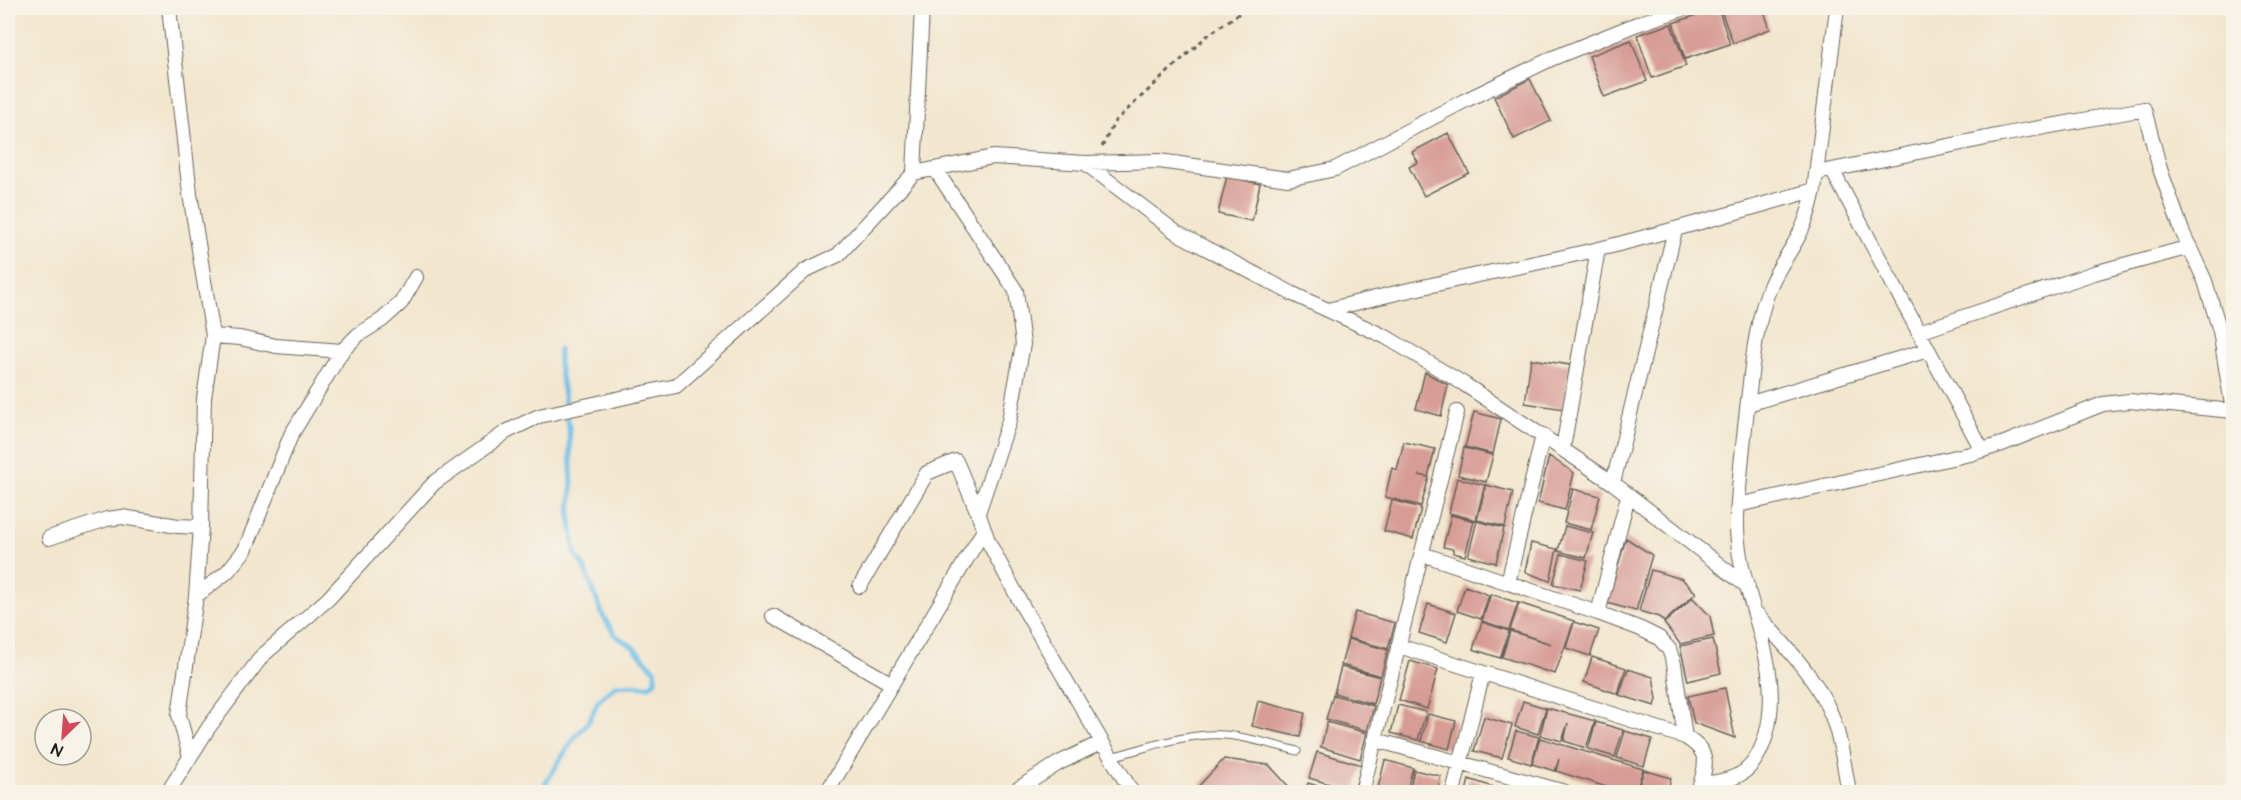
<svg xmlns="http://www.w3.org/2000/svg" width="2241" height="800" font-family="'Architects Daughter',sans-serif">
<rect width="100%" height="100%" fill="#f7f3e8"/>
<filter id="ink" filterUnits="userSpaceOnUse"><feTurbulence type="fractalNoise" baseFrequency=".0167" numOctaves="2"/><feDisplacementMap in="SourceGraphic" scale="12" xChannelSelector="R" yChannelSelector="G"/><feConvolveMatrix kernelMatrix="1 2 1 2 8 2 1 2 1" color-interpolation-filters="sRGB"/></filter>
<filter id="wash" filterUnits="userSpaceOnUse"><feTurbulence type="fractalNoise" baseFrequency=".008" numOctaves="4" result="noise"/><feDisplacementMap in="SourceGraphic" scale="24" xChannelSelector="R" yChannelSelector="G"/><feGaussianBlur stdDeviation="1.35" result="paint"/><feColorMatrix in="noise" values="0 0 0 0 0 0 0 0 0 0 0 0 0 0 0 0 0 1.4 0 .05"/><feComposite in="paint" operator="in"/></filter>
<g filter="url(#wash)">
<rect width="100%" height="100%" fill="#f2e6ce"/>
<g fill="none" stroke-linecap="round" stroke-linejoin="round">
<path stroke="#6dc0e9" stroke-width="5" d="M540 792 572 741 589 721 598 701 616 685 649 686 655 681V670L633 647 615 635 603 616 584 567 575 553 570 515 572 487 569 428 559 363V349"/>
</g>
<g id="blocks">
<path fill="#d79c95" d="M1718 8 1730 44 1685 59 1673 23Z
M1720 8H1763L1770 29 1733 43Z
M1671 24 1686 66 1652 78 1637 35Z
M1631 40 1647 81 1604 97 1589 56Z
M1530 79 1551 121 1514 139 1494 97Z
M1448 133 1469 173 1424 196 1409 167 1418 162 1412 152Z
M1227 176 1260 184 1252 221 1218 214Z
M1531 359 1570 365 1564 409 1525 403Z
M1425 372 1448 385 1441 416 1416 409Z
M1474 412 1501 419 1493 454 1465 447Z
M1404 442 1435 449 1428 477 1419 475 1429 477 1421 506 1385 497 1392 468 1397 470Z
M1464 448 1493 455 1486 482 1458 475Z
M1549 456 1574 473 1565 510 1538 503Z
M1457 478 1485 485 1476 520 1449 513Z
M1486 485 1513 492 1505 527 1477 520Z
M1573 489 1600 496 1591 530 1564 523Z
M1392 500 1421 508 1413 539 1384 531Z
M1451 515 1474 521 1465 556 1453 553V549L1443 547Z
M1477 521 1504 528 1496 563 1468 556Z
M1565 526 1593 533 1586 558 1558 551Z
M1626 538 1652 555 1636 611 1607 603Z
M1531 543 1557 549 1550 581 1525 572Z
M1561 554 1588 561 1580 590 1553 584Z
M1651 570 1682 579 1696 593 1664 622 1659 617 1639 611Z
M1465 586 1489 595 1481 619 1457 611Z
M1491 594 1518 603 1509 630 1482 621Z
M1693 598 1710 616 1714 636 1680 644 1664 623Z
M1519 603 1574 621 1555 674 1502 657 1510 631 1551 644 1510 630Z
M1428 604 1456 613 1447 642 1419 633Z
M1355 612 1395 623 1388 649 1348 638Z
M1482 622 1509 631 1500 658 1473 649Z
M1574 622 1599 630 1590 656 1566 648Z
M1348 639 1388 650 1381 676 1341 665Z
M1713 639 1721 673 1688 681 1680 646Z
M1592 657 1626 668 1618 694 1584 682Z
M1410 661 1438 669 1427 709 1399 700Z
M1341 667 1380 677 1373 704 1334 693Z
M1628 669 1653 677 1657 699 1655 706 1619 695Z
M1725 688 1735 738 1694 723 1688 696Z
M1333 695 1374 706 1367 731 1326 719Z
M1258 701 1305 713 1300 737 1252 726Z
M1523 701 1546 708 1538 734 1515 727Z
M1398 705 1426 712 1418 740 1391 733Z
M1547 708 1595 721 1586 748 1564 741 1568 723 1562 741 1540 735Z
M1428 714 1456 721 1449 749 1421 741Z
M1484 717 1512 725 1502 758 1474 751Z
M1327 722 1367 733 1360 759 1321 747Z
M1596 722 1623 730 1615 757 1588 749Z
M1516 731 1539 737 1531 764 1508 757Z
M1625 731 1652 739 1644 766 1617 758Z
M1540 738 1643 769 1636 792H1622L1556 771 1559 759 1555 771 1532 764Z
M1317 752 1362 765 1354 791 1309 778Z
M1224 759 1269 765 1292 790V792H1193Z
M1385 760 1413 768 1406 792H1377Z
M1414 770 1441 776 1437 792H1409Z
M1644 770 1671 778 1667 792H1637Z
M1469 779 1496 788 1495 792H1466Z
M1308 783 1338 792H1305Z"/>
</g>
</g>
<g filter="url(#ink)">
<use href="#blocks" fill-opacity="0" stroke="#67635a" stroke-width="1.5"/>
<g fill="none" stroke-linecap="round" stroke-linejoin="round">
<g stroke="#67635a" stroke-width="9">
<path id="lane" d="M1111 757C1147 748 1187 732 1225 735 1249 737 1274 745 1297 751"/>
</g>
<g stroke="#67635a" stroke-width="16">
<path id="street" d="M169 8 190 194 213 336 204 398 201 527 196 596 179 715 190 757
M1085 163 1177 233 1293 294 1386 337 1464 384 1613 483 1748 587
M935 169 1016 291 1023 344 1009 421 978 513 989 543 1023 607 1102 742
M1832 170 1982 450
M914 173 922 8
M1329 310C1419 285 1509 270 1599 249 1672 231 1743 210 1814 190
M1919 332 2094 273 2190 247
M213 336 240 338 276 346 342 351
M1748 404 1928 350
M1563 448 1598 249
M1613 483 1675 230
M1738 505 1970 454 2002 444 2103 404 2129 401 2233 411 2220 331 2205 281 2182 231 2160 169 2144 109 2001 135 1817 173
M49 538 107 519 122 517 178 526 201 527
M1422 554 1598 613 1641 629 1659 638 1669 649 1674 664 1685 737
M1508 583 1543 435
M860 586 927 473 956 461 978 513
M196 596 227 572 245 550 291 435 342 351 358 335 382 320 401 303 416 277
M1598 613 1628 496
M1756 613C1786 647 1823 683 1836 728 1842 748 1845 771 1849 792
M773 616 892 684
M1399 646 1685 737C1711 752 1707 765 1698 791
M1376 740 1565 792
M1700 784C1737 781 1755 773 1766 735 1787 660 1734 591 1737 517 1739 481 1743 445 1747 409 1752 367 1755 323 1771 284 1779 266 1792 250 1800 233 1807 219 1811 205 1814 190L1837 8
M168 792 209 727 262 656 328 599 434 483 506 432 539 416 676 386 806 270 838 255 914 173 993 157 1085 163 1159 161 1288 179 1335 169 1464 101 1553 58 1637 24 1685 8
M827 792 984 530
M1013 792 1059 763 1102 742 1132 792
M1362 792 1457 412
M1453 792 1483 673"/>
</g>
<path stroke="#67635a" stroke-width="3" stroke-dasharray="4.5 4.5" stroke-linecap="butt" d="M1102 147 1115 121 1208 35 1247 8"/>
<use href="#lane" stroke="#fff" stroke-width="7"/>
<use href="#street" stroke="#fff" stroke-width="14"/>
</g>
</g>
<rect width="2241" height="800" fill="none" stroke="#f7f3e8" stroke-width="30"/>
<g transform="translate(63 737) rotate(205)"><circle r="28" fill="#f7f3e8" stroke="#9f9d96" stroke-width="1.5"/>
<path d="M0-4.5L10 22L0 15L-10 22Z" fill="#d1495b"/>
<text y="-9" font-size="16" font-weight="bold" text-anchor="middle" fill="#1c1c1c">N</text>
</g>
</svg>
